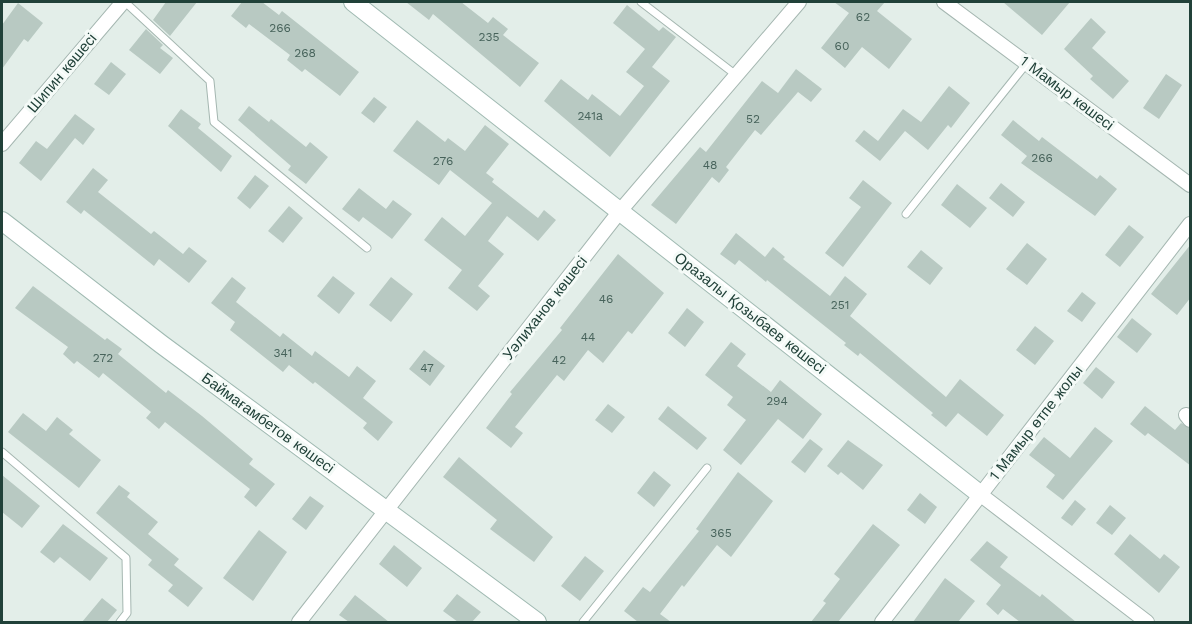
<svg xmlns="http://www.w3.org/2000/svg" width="1192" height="624" font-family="'Work Sans',sans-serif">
<rect width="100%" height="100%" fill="#e3eee9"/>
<path fill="#b8c9c2" d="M166 2H197L170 36 153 20Z
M242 2H262L279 15 282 11 359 72 340 96 305 69 302 72 287 60 290 55 249 24 246 28 231 16Z
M406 2H461L488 23 493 17 508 29 503 35 539 63 520 87 433 14 429 20Z
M834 2H885L877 11 912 39 889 69 862 47 845 68 821 48 849 13Z
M1003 2H1070L1042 35Z
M18 3 43 23 28 42 24 39 2 69V25Z
M627 5 659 31 663 27 676 37 652 67 670 81 610 157 544 101 561 79 588 100 592 94 620 116 644 86 626 72 645 49 613 23Z
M1091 18 1106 32 1092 48 1129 81 1113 99 1090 79 1093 76 1064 49Z
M146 29 163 45 160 48 173 58 160 74 129 50Z
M111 62 126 74 109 95 94 84Z
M796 69 822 89 811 102 798 92 761 135 755 130 726 167 729 170 719 183 712 177 676 224 651 205 700 147 706 152 762 81 778 93Z
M1166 74 1182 85 1159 119 1143 108Z
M949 86 970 103 951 128 948 125 928 150 905 131 880 161 855 141 864 130 878 141 903 109 921 122Z
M374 97 387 107 374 123 361 113Z
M249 106 269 122 271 119 306 147 310 142 328 157 306 184 288 170 291 166 238 120Z
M181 109 201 124 198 128 232 156 221 172 168 126Z
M75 114 95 129 83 145 75 138 41 181 19 163 36 141 47 149Z
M417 120 445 142 448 138 465 151 485 125 509 144 486 173 494 179 492 182 538 218 544 210 556 220 538 241 507 216 488 241 504 254 478 286 490 296 477 311 448 288 462 270 424 240 442 217 465 236 492 203 450 170 439 185 393 151Z
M1013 120 1039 141 1042 137 1097 179 1100 175 1117 189 1095 216 1021 163 1027 156 1001 135Z
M93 168 108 180 98 192 151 234 154 231 183 254 189 247 207 261 189 283 159 259 154 266 84 210 81 214 66 202Z
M255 175 269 186 250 209 237 198Z
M863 180 892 203 843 267 825 253 861 207 849 198Z
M1001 183 1025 202 1013 217 989 198Z
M957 184 987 208 970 228 941 205Z
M359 188 386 209 393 200 412 214 392 239 363 217 359 222 342 209Z
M289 206 303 218 283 243 268 231Z
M1129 225 1144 237 1120 267 1105 255Z
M736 233 765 257 773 247 785 257 783 259 830 296 845 276 867 294 850 316 946 397 960 379 1004 415 987 436 958 413 946 427 931 415 933 413 860 353 858 356 844 345 846 343 767 280 766 282 739 260 735 265 720 254Z
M1027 243 1047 259 1027 285 1006 269Z
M1191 244V297L1177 315 1151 294Z
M921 250 943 268 930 285 907 267Z
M618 254 664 293 632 334 628 331 603 363 588 350 564 381 557 375 515 427 523 433 511 448 486 428 512 394 510 392 562 330 560 328Z
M333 276 355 293 339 314 317 296Z
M232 277 246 288 236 302 280 337 283 333 312 356 315 351 349 377 357 366 376 381 363 398 393 422 378 441 363 428 367 423 315 382 313 384 289 365 283 372 230 330 235 322 211 303Z
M391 277 413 294 391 322 369 305Z
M33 286 105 340 107 338 122 349 118 354 166 393 168 390 202 416 253 459 249 464 275 484 256 507 244 497 250 489 165 422 159 429 146 418 151 412 103 373 99 378 77 361 74 364 63 354 68 347 15 308Z
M1082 292 1096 303 1082 322 1067 311Z
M687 308 704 322 685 347 668 333Z
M1132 318 1152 334 1137 353 1117 337Z
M1035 326 1054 341 1035 365 1016 350Z
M731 342 746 354 737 366 771 392 780 380 822 414 803 439 778 419 741 465 723 450 746 420 727 405 733 397 705 375Z
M424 350 445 366 430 386 409 369Z
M1096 367 1115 382 1102 399 1083 383Z
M608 404 625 417 612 433 595 420Z
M668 406 707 438 697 450 658 419Z
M1145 406 1175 430 1181 423 1191 429V466L1148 433 1145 436 1130 424Z
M23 413 46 431 57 417 73 430 69 434 101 460 79 488 8 432Z
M1095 427 1113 441 1063 500 1046 487 1055 475 1029 455 1044 437 1070 458Z
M810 439 823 449 805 473 791 462Z
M848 440 883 465 863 490 841 472 838 475 827 466Z
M459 457 553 537 534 562 490 529 497 520 443 477Z
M654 471 671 485 654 507 637 493Z
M738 472 773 501 731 557 717 545 684 587 682 585 660 614 671 622H638L624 611 643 587 650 592 699 531 696 529Z
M2 475 40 506 22 528 2 512Z
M119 485 130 493 127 497 158 522 148 534 179 559 174 565 203 588 188 607 168 591 173 585 148 565 152 560 96 513Z
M920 493 937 507 925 524 907 510Z
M310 496 324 506 306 530 292 519Z
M1075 500 1086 509 1072 526 1061 518Z
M1110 505 1126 518 1112 535 1096 523Z
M63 524 108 558 90 581 60 557 54 563 40 552Z
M873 524 900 545 838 622H811L826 603 823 601 840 579 834 574Z
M259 530 287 552 253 601 223 578Z
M1130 534 1160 559 1164 554 1180 567 1159 593 1114 554Z
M987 541 1008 557 1000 567 1040 597 1042 594 1076 622H1020L1003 609 998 615 986 604 1001 585 970 560Z
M394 545 422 568 407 587 379 564Z
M585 556 604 571 580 601 561 586Z
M945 578 975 601 958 622H913Z
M457 594 481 612 472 622H458L443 611Z
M355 595 389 622H349L339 615Z
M102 598 117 610 107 622H82Z"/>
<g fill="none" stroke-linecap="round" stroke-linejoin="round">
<g stroke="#a5b7b1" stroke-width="9">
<path id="lane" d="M125 2 210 81 214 122 367 248
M641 2 736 75
M906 214 1027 63
M2 452 126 558 127 613 120 622
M583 622 707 468"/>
</g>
<g stroke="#a5b7b1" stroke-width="16">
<path id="street" d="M944 2 1190 185
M2 144 123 2
M1186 415 1190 420
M981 495 1147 622
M299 622 620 211 799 2
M882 622 1190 224"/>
</g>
<g stroke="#a0bab2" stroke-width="20">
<path id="secondary" d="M353 2 981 495
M2 221 161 344 537 622"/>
</g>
<use href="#lane" stroke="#fff" stroke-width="7"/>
<use href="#street" stroke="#fff" stroke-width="14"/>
<use href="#secondary" stroke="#fff" stroke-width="18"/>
</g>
<g text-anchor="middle" stroke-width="6" stroke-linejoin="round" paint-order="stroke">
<g font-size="12" fill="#47635b">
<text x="863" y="21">62</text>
<text x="280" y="32">266</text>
<text x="489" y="41">235</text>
<text x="842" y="50">60</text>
<text x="305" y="57">268</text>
<text x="590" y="120">241а</text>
<text x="753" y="123">52</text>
<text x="1042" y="162">266</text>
<text x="443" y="165">276</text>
<text x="710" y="169">48</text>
<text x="606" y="303">46</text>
<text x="840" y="309">251</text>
<text x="588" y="341">44</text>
<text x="283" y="357">341</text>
<text x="103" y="362">272</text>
<text x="559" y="364">42</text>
<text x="427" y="372">47</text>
<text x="777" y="405">294</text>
<text x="721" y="537">365</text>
</g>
<g font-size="15" fill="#214139" stroke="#f4faf7">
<text transform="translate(62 73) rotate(-50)" y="5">Шипин көшесі</text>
<text transform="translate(1067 93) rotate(37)" y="5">1 Мамыр көшесі</text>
<text transform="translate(545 308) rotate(-52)" y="5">Уәлиханов көшесі</text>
<text transform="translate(750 313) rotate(38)" y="5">Оразалы Қозыбаев көшесі</text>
<text transform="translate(268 423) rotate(36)" y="5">Баймағамбетов көшесі</text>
<text transform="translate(1036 423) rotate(-52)" y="5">1 Мамыр өтпе жолы</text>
</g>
</g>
<rect width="1192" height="624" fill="none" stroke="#214139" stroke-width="6"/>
</svg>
